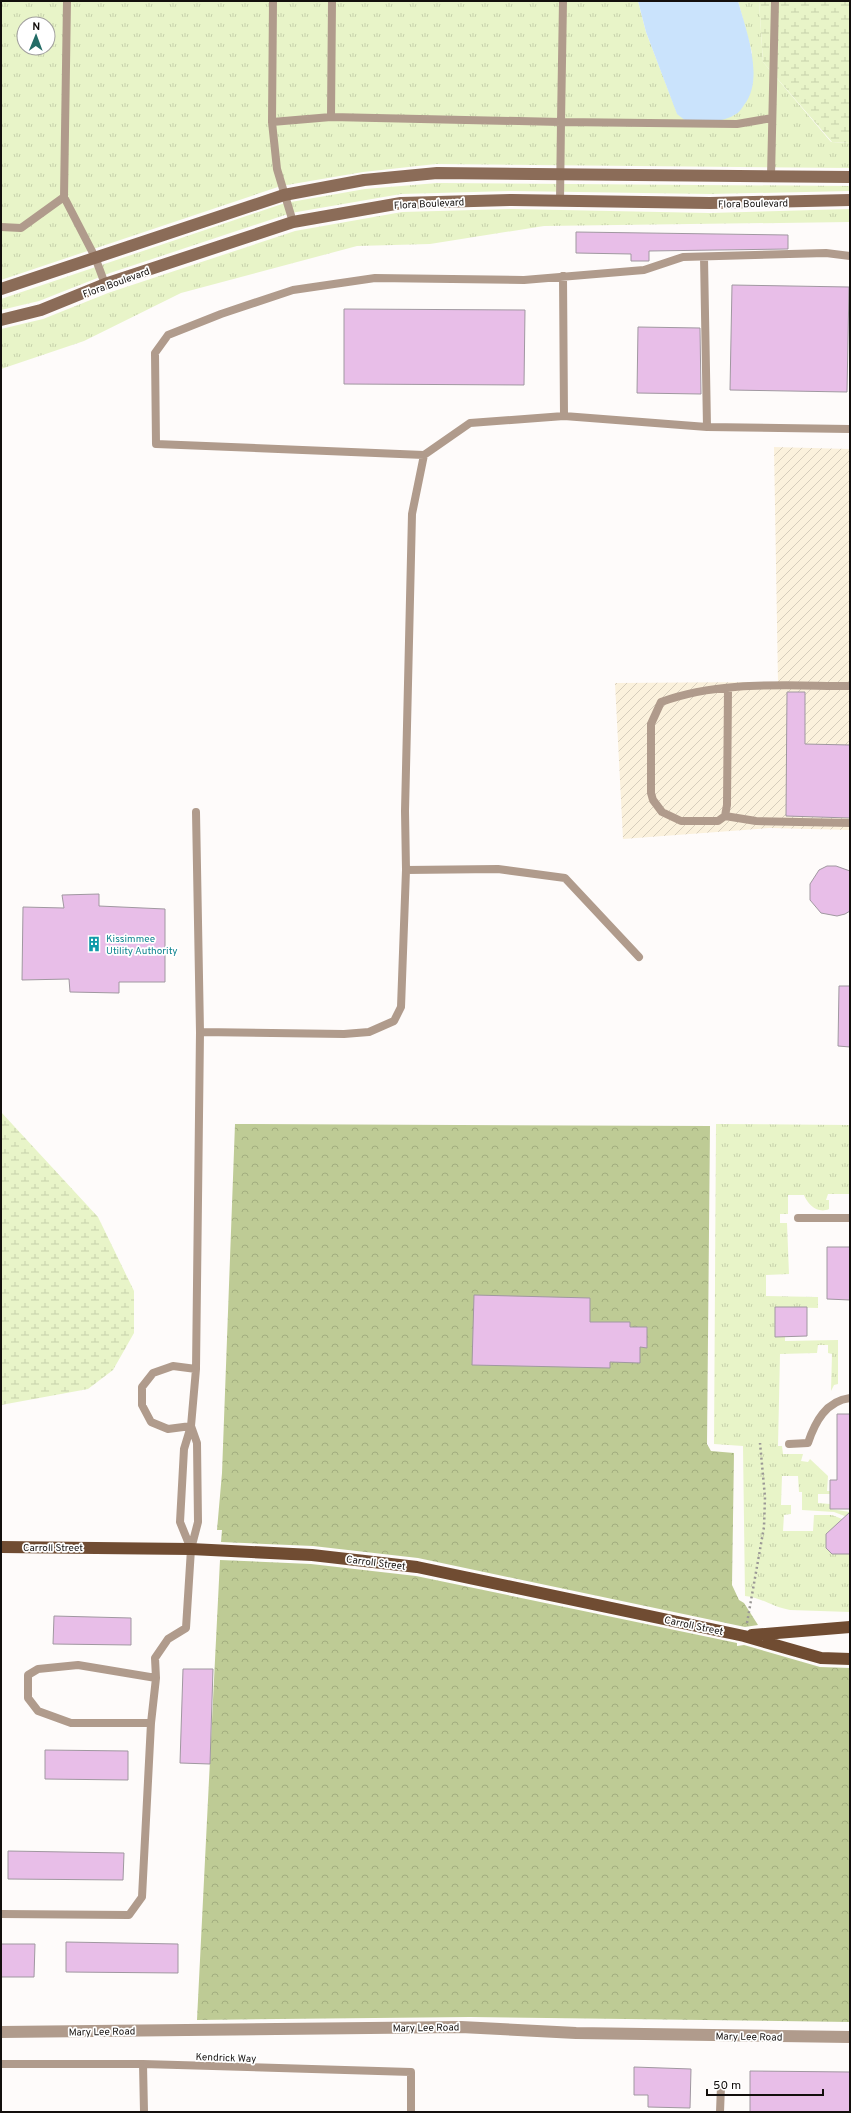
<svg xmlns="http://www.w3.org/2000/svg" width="851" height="2113" font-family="Overpass,sans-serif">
<defs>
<pattern id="industrial-furrows" width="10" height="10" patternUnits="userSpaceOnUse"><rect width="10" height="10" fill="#fbf1dc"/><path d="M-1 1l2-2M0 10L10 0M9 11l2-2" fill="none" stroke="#d6cdbc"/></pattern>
<pattern id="grass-tufts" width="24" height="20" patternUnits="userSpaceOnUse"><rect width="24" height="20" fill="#e8f4c8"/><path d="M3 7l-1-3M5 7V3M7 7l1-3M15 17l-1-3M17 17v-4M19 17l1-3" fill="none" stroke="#c6d0ab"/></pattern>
<pattern id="forest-crowns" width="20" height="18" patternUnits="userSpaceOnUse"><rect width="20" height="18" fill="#becb95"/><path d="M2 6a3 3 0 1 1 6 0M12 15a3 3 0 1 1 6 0" fill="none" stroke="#a2ad7f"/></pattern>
<pattern id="wetland-marsh" width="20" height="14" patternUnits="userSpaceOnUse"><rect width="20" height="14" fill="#e8f4c8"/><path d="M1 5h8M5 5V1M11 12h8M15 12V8" fill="none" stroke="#c6d0ab"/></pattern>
</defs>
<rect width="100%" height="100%" fill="#fefbfa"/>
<path fill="url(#industrial-furrows)" d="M774 447 850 449V830L770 828 623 839 615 683 778 682Z"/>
<path fill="url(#grass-tufts)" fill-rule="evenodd" d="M1 1H638L646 32 677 113 691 125 752 53 738 1H759L763 62 831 142 850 143V168L436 164 363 172 281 186 1 280ZM24 24H48V48H24Z
M437 183 850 186V191L710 194 512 191 401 194 291 213 110 273 39 301 1 310V299L285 203 365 189Z
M512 209 709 213 850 209V222L544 226 430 244 357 246 181 293 84 341 1 369V329L43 319 108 293 295 231 402 212Z
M716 1124 850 1125V1194H828L826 1200H829V1209C818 1214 808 1205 804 1195H788V1214H780V1223H787L789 1274 766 1275V1296L818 1297V1308L775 1307V1336H785V1341L838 1340V1384L834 1385 831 1391 832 1354 828 1353V1345H818L817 1353 780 1354 778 1446H782L783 1454H803L801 1461 808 1462 810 1459 828 1476 827 1491H830V1494H818V1503L830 1504V1509L850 1512V1518L834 1512 802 1510V1492H799L798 1476H782L781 1505H791V1514L784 1515 783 1531H813L814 1515H832L850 1522 826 1534V1547L832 1554H850V1612L790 1610C772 1607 763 1598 745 1596L743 1446 714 1444Z"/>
<path fill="url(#forest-crowns)" d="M235 1124 710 1126 707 1444 711 1451 734 1453 732 1585 739 1600 744 1603 758 1625 745 1627 418 1558 313 1546 221 1542 222 1530H217L222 1473Z
M220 1560 311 1564 416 1576 737 1643V1646L744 1645 820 1667 850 1668V2022L470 2017 197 2020Z"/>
<path fill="url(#wetland-marsh)" d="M759 1H850V143L832 142 763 62Z
M1 1112 98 1217 134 1291V1333L113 1370 88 1389 1 1405Z"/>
<path fill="#cae3fc" d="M638 1H738C746 30 765 79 744 105 742 108 739 113 736 114 724 122 705 123 691 125L677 114 646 32Z"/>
<path fill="#e8bee8" stroke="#a098a0" d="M576 232 788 235V249L649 251V261H631V254L576 253Z
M732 285 849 287 847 392 730 390Z
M344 309 525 310 524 385 344 384Z
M638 327 700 328 701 394 637 393Z
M787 692H805V744L850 745V818L786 816Z
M827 866H836L850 871V911L845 914 837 916 821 913 810 900V884L819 870Z
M99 894V906L165 909V982H119V993L70 992 69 979 22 980 23 907 64 908 62 895Z
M839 986H850V1047L838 1046Z
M827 1247H850V1300L827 1299Z
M474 1295 590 1298V1322H630V1327H647V1348L640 1347V1363L610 1362V1368L472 1365Z
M775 1307H807V1336L775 1337Z
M837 1414H850V1509H830V1480H837Z
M850 1512V1554H832L826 1548V1534Z
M54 1616 131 1618V1645L53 1644Z
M183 1669H213L210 1764 180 1763Z
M45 1750 128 1751V1780L45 1779Z
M8 1851 124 1853 123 1880 8 1879Z
M66 1942 178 1944V1973L66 1972Z
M1 1944H35L34 1977H1Z
M634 2067 691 2069 690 2108 648 2107V2095H634Z
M750 2071 850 2072V2112H750Z"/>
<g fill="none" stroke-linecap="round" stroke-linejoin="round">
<path stroke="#9a9795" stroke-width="2.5" stroke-dasharray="2 3" stroke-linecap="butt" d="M747 1623 764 1527 765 1497 760 1443"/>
<path stroke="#b09b8c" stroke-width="8" d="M67 1 64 197 95 257 105 284
M273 1 272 122 331 117 561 122 560 201
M563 1 561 122 737 124 772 118
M331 117 332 1
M272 122 277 169 293 222
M771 176 775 1
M1 227 21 228 64 197
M704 257 707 427
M563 276 564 416
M424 455 156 444 155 353 168 335 221 314 293 290 375 278 524 280 644 270 683 257 826 253 850 256
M728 688 727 805 725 816 718 821H681L662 812 653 800 651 793V724L661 702C720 680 788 686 850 686
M725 816 756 821 850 823
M406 870 498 869 565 878 639 957
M200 1032 344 1034 369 1032 394 1021 401 1007 406 870 405 811 412 514 424 455 470 423 564 416 707 427 850 429
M798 1218H850
M191 1426 168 1429 151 1422 142 1405V1387L153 1373 173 1366 196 1369
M789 1444 808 1443C815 1422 826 1401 850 1398
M191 1549 180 1522 184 1449 191 1426 196 1369 200 1032 196 812
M151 1723H71L38 1711 28 1698V1675L38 1669 78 1665 156 1678
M1 1914 129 1915 142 1897 151 1723 156 1678 155 1658 168 1639 186 1628 191 1549 198 1522 197 1443 191 1426
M1 2064H143L411 2072V2112
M143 2064 144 2112
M720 2112 721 2086"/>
<path stroke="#b09b8c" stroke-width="12" d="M1 2032 461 2027 576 2033 850 2037"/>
<path stroke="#8b6c58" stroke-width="12" d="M1 289 284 195 364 180 437 173 850 177
M1 320 41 310 105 284 293 222 401 203 512 200 710 203 850 200"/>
<path stroke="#704c32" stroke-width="12" d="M1 1547 191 1549 312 1555 417 1567 744 1636 821 1658 850 1659
M752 1635 850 1627"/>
</g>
<defs>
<g id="building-bare" transform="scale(1.2)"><path d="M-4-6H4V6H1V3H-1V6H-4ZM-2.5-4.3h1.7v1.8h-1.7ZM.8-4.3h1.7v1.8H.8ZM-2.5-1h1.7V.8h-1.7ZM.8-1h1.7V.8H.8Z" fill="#0f9aa8" stroke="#fff" stroke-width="2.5" paint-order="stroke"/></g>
</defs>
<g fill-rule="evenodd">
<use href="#building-bare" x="94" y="944"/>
</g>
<g text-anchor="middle" stroke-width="3.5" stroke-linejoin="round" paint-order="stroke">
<g font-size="10" fill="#130f0d" stroke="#fff">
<text transform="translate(429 203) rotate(-3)" y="4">Flora Boulevard</text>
<text transform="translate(753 203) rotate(-1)" y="4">Flora Boulevard</text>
<text transform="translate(116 282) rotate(-20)" y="4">Flora Boulevard</text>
<text x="53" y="1551">Carroll Street</text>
<text transform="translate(376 1562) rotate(7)" y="4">Carroll Street</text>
<text transform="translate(694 1625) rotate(12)" y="4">Carroll Street</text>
<text transform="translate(426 2027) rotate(-1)" y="4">Mary Lee Road</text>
<text transform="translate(102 2031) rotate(-1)" y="4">Mary Lee Road</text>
<text transform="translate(749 2036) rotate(1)" y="4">Mary Lee Road</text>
<text transform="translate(226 2057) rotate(2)" y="4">Kendrick Way</text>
</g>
<g font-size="10" fill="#0d838f" stroke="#fff" text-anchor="start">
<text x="106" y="942">Kissimmee<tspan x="106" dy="12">Utility Authority</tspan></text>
</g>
</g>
<rect width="851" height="2113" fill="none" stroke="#130f0d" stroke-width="4"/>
<g transform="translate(36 36) rotate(1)"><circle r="19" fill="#ffffff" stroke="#a19f9e"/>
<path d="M0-3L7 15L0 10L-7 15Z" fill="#236c66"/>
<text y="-6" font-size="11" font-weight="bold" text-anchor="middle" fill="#130f0d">N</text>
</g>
<path d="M707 2089v6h116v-6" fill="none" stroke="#130f0d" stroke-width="2"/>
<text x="713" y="2089" font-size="12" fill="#130f0d" stroke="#ffffff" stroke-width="3" paint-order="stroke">50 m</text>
</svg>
